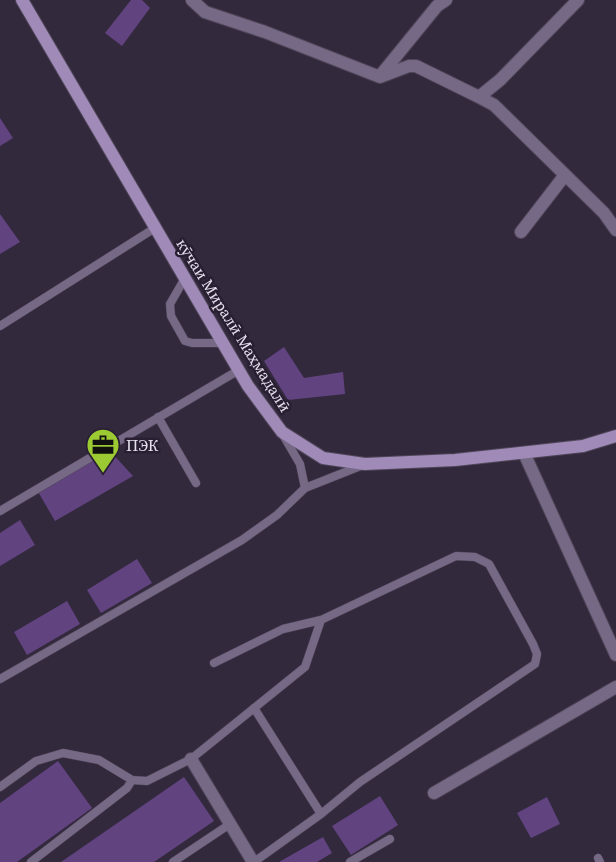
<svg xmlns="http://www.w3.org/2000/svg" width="616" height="862" font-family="'Source Serif 4',serif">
<rect width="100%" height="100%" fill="#33293d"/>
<path fill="#614380" d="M131 0H142L150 8 122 46 105 33Z
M0 118 13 138 0 146Z
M0 214 20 242 0 254Z
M284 347 304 378 343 372 345 394 288 400 264 361Z
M109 450 133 476 55 521 37 490Z
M20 520 35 545 0 566V533Z
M137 559 152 583 101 613 87 590Z
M67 601 80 624 27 655 14 632Z
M58 761 92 808 17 862H0V803Z
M184 777 214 821 154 862H61Z
M380 796 398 825 351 855 332 826Z
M547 797 560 824 531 838 517 813Z
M323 837 332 853 317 862H279Z"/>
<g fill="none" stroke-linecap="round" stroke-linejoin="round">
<g stroke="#504659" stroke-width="9">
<path id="lane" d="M185 278 170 304 171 316 185 341 192 343H223
M0 326 155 228
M158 417 196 483
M283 435 300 464 305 488
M0 511 239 370
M214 663 283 629 321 620
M0 679 242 540 277 515 305 488 363 465
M254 708 321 814
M0 787 36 761 63 753 99 760 132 780 147 781 191 759 305 667 321 620 456 556 475 557 489 564 533 644 537 654 535 664 360 782 321 814 254 862
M598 858 600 862
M31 862 127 788 132 780
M173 862 230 824
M350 862 390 839"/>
</g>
<g stroke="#504659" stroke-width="14">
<path id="street" d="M192 0 205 12 265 32 380 77 409 66H416L479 97 500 80 578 0
M380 76 437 6 446 0
M479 97 494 105 604 213 616 230
M521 232 565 175
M524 453 616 655
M191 759 253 862
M434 793 616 687"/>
</g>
<g stroke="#504659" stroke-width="14">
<path id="secondary" d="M22 0 248 386 282 432 323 458 365 464 455 460 583 446 616 436"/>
</g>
<use href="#lane" stroke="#766986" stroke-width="8"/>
<use href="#street" stroke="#766986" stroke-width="12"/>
<use href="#secondary" stroke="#9f8ab8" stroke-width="12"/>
</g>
<defs>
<g id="office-pin" transform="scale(1.725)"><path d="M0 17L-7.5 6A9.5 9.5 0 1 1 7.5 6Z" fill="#9cca32" stroke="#291f33"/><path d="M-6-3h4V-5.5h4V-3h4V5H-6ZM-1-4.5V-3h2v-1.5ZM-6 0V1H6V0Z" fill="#111"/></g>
</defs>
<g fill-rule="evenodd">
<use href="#office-pin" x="103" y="445"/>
</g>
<g text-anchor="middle" stroke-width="5" stroke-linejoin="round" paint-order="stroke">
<g font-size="16" fill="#e7e1ee" stroke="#291f33">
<text transform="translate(234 325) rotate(58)" y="6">кӯчаи Миралӣ Маҳмадалӣ</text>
</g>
<g font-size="16" fill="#e7e1ee" stroke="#291f33" text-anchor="start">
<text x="126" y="451">ПЭК</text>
</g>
</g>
</svg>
